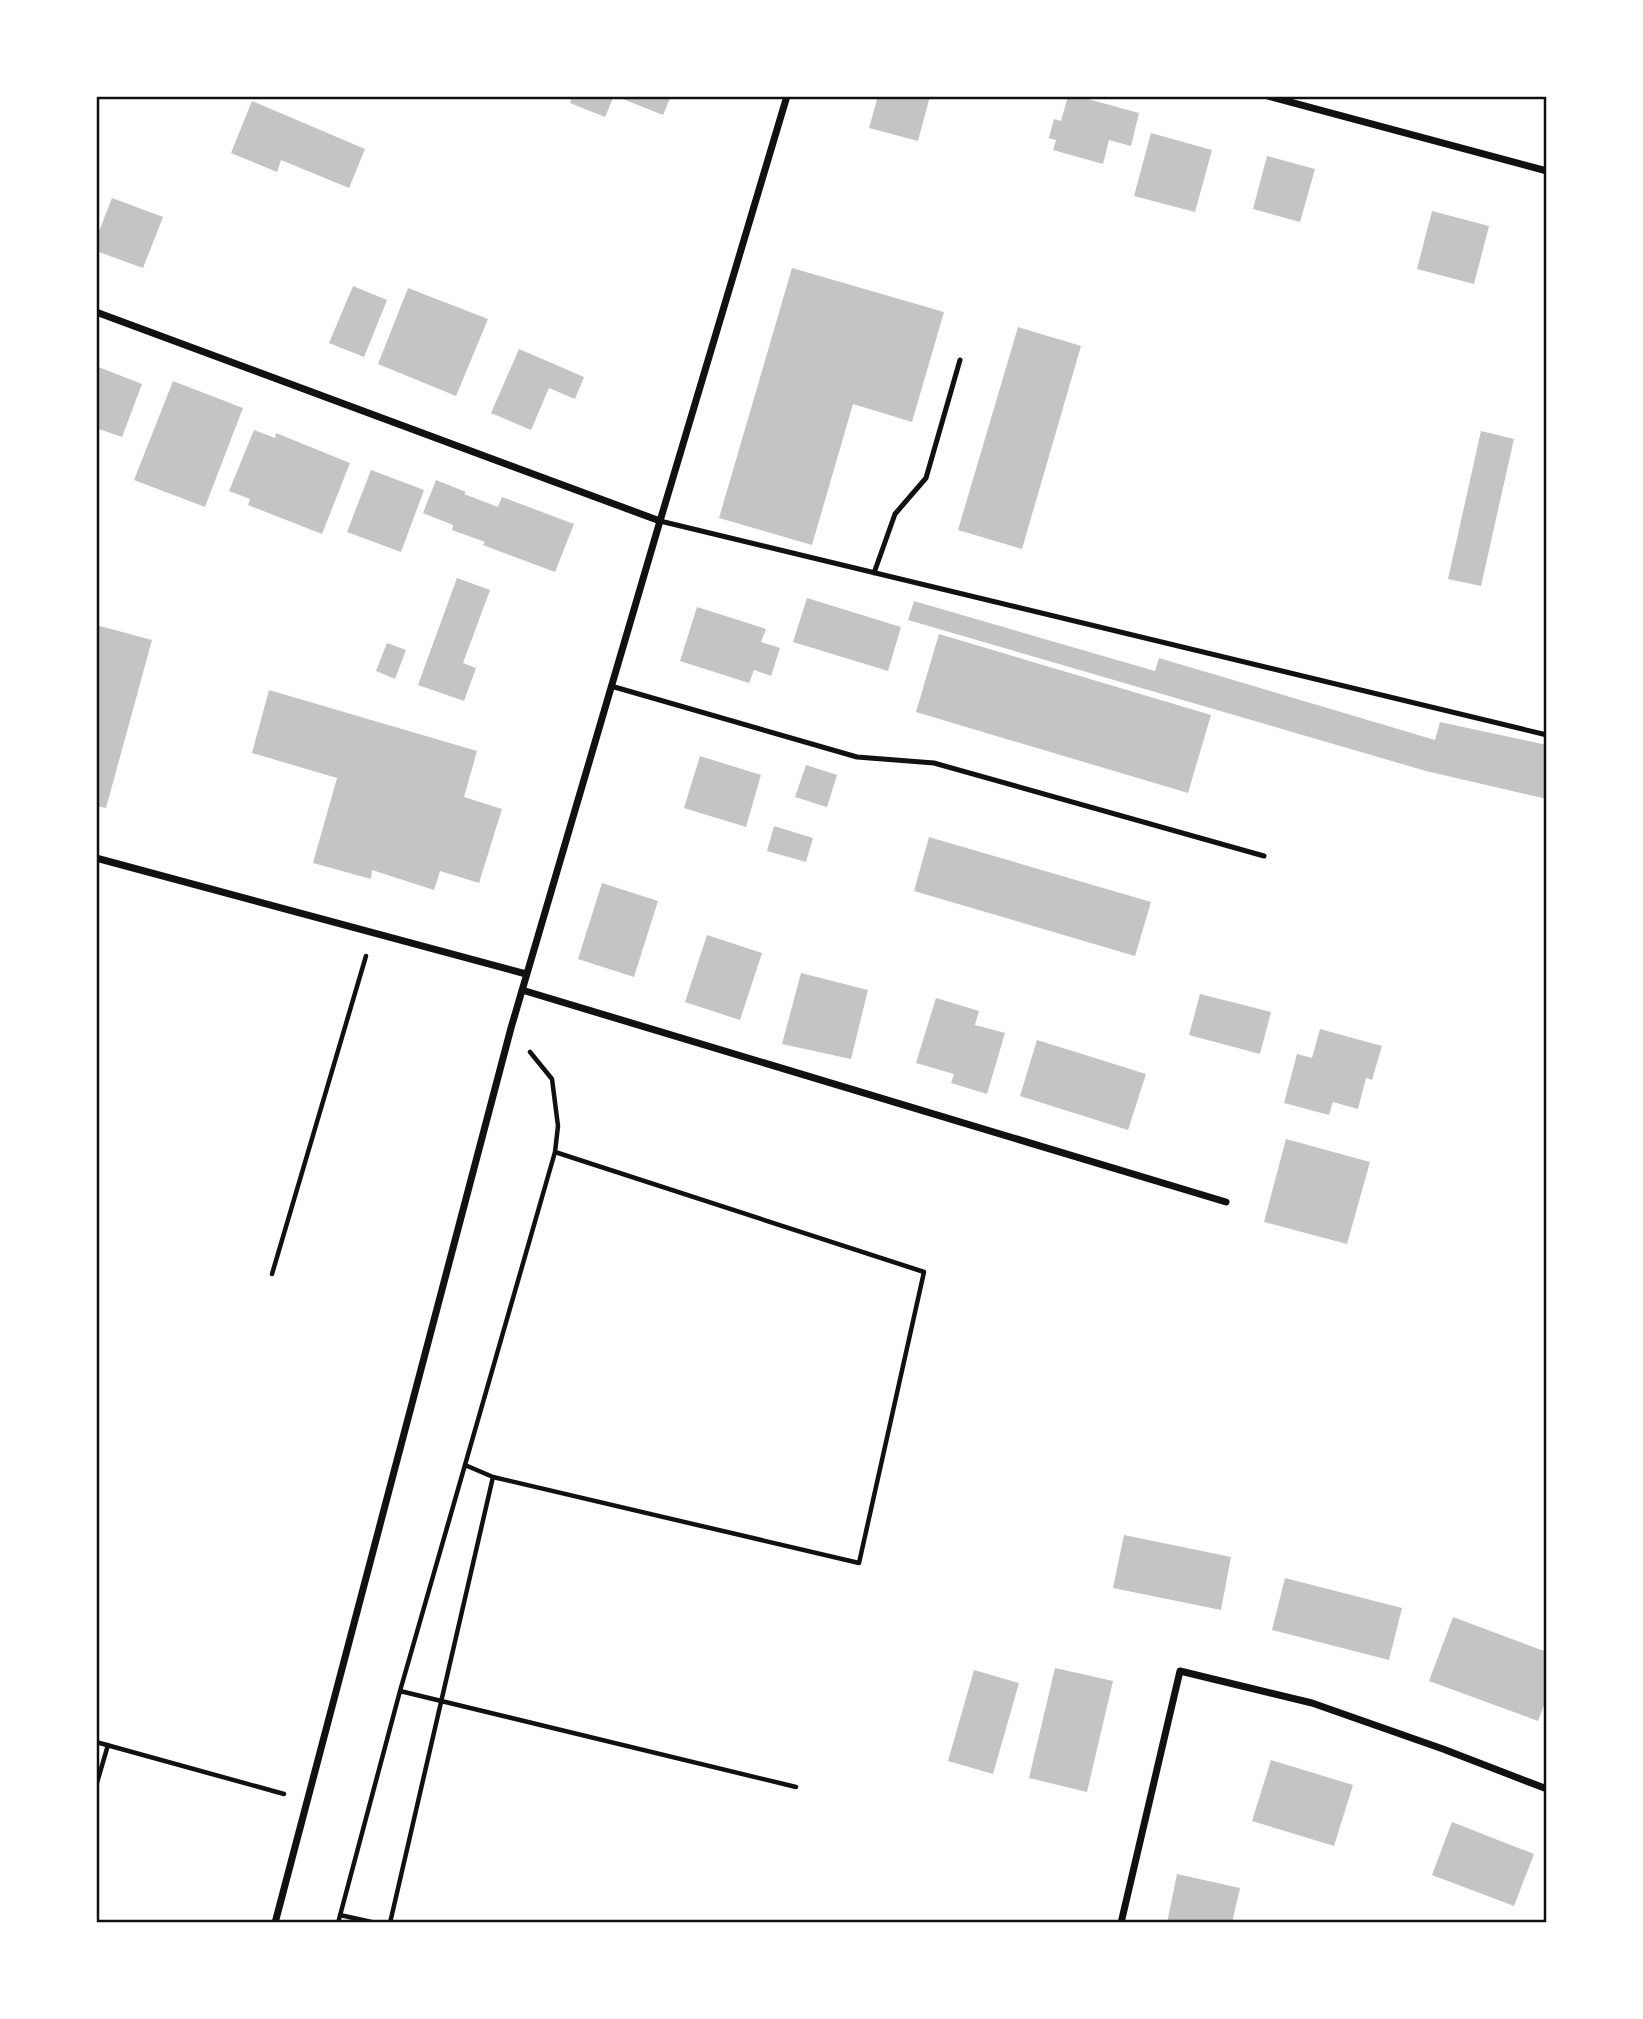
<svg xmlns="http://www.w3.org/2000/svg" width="1643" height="2019" font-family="'PT Sans',sans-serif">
<rect width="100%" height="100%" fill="#fff"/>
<path fill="#c4c4c4" d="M572 96H614L605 117 570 103Z
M615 96H671L663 115Z
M878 96H930L918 141 869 128Z
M1068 96H1077L1139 113 1131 146 1109 140 1103 164 1053 150 1056 140 1049 138 1054 119 1061 121Z
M252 101 365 149 349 188 281 160 277 172 231 153Z
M1151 133 1212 150 1195 212 1134 196Z
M1267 156 1315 169 1300 222 1253 209Z
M112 198 163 217 143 268 96 251V239Z
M1432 211 1489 226 1474 284 1417 269Z
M792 268 944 312 912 422 853 404 812 545 719 518Z
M353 286 387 300 364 357 329 343Z
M408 288 488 319 456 396 378 364Z
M1018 327 1081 346 1022 549 958 530Z
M519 349 584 377 575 399 549 388 531 430 491 413Z
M96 366 142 384 122 437 96 428Z
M173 381 243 408 205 507 134 480Z
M254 430 275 438 276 433 350 463 322 534 248 505 250 499 229 491Z
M1481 431 1514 439 1481 586 1448 579Z
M371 470 424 490 401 552 347 532Z
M436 480 466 492 464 494 498 507 502 497 574 524 555 572 483 545 485 542 452 530 453 525 423 513Z
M457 578 490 590 463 663 476 668 464 701 418 685Z
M807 598 901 627 888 671 793 642Z
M914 601 1155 671 1159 658 1435 740 1440 722 1547 745V799L1426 771 908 620Z
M697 607 766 629 761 642 780 648 771 676 754 670 749 683 680 661Z
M96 625 152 640 106 808 96 806Z
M939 634 1211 715 1188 793 916 712Z
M387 643 406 650 395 679 376 671Z
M269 690 477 751 464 797 502 809 479 883 440 871 434 890 372 870 371 879 313 863 337 778 252 753Z
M700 756 761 775 746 827 684 808Z
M806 765 837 775 827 807 795 797Z
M774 826 813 838 806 862 767 851Z
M929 837 1151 902 1135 956 914 891Z
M602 883 658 901 634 977 578 959Z
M707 935 762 953 740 1020 685 1002Z
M801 973 868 990 851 1059 782 1044Z
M1200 994 1271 1012 1260 1054 1189 1035Z
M936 998 979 1011 975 1025 1005 1033 987 1094 951 1083 954 1074 916 1063Z
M1320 1029 1382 1046 1372 1080 1366 1078 1358 1109 1333 1102 1329 1115 1284 1103 1297 1054 1312 1058Z
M1037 1040 1146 1074 1128 1130 1020 1096Z
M1286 1139 1370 1162 1347 1244 1264 1222Z
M1124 1535 1231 1557 1221 1610 1113 1588Z
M1285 1578 1402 1608 1389 1660 1272 1630Z
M1453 1617 1547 1652V1697L1538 1721 1429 1681Z
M1055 1668 1113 1681 1087 1792 1029 1778Z
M974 1670 1019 1683 993 1774 948 1761Z
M1271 1760 1353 1785 1334 1846 1252 1821Z
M1452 1822 1534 1854 1514 1906 1432 1875Z
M1177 1874 1240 1888 1232 1923H1167Z"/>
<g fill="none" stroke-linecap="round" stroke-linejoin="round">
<path stroke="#111" stroke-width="4.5" d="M272 1274 366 956
M465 1465 493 1477
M400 1691 796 1787
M96 1742 284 1794
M96 1786 108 1745
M340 1915 376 1923
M338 1923 400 1691 555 1152 558 1126 552 1079 530 1052
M390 1923 493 1477 859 1563 924 1272 555 1152"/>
<path stroke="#111" stroke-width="5" d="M660 521 1547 735
M874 573 895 514 926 478 960 360
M611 686 857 757 934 763 1264 856"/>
<path stroke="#111" stroke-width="7" d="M1268 96 1547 171
M96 312 660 521
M96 858 526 974
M522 990 1226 1202
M275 1923 511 1028 660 521 787 96
M1121 1923 1180 1671 1312 1703 1443 1749 1547 1789"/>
</g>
<rect width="1643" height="2019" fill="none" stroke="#ffffff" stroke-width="196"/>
<rect x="98" y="98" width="1447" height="1823" fill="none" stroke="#111" stroke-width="2.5"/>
</svg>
